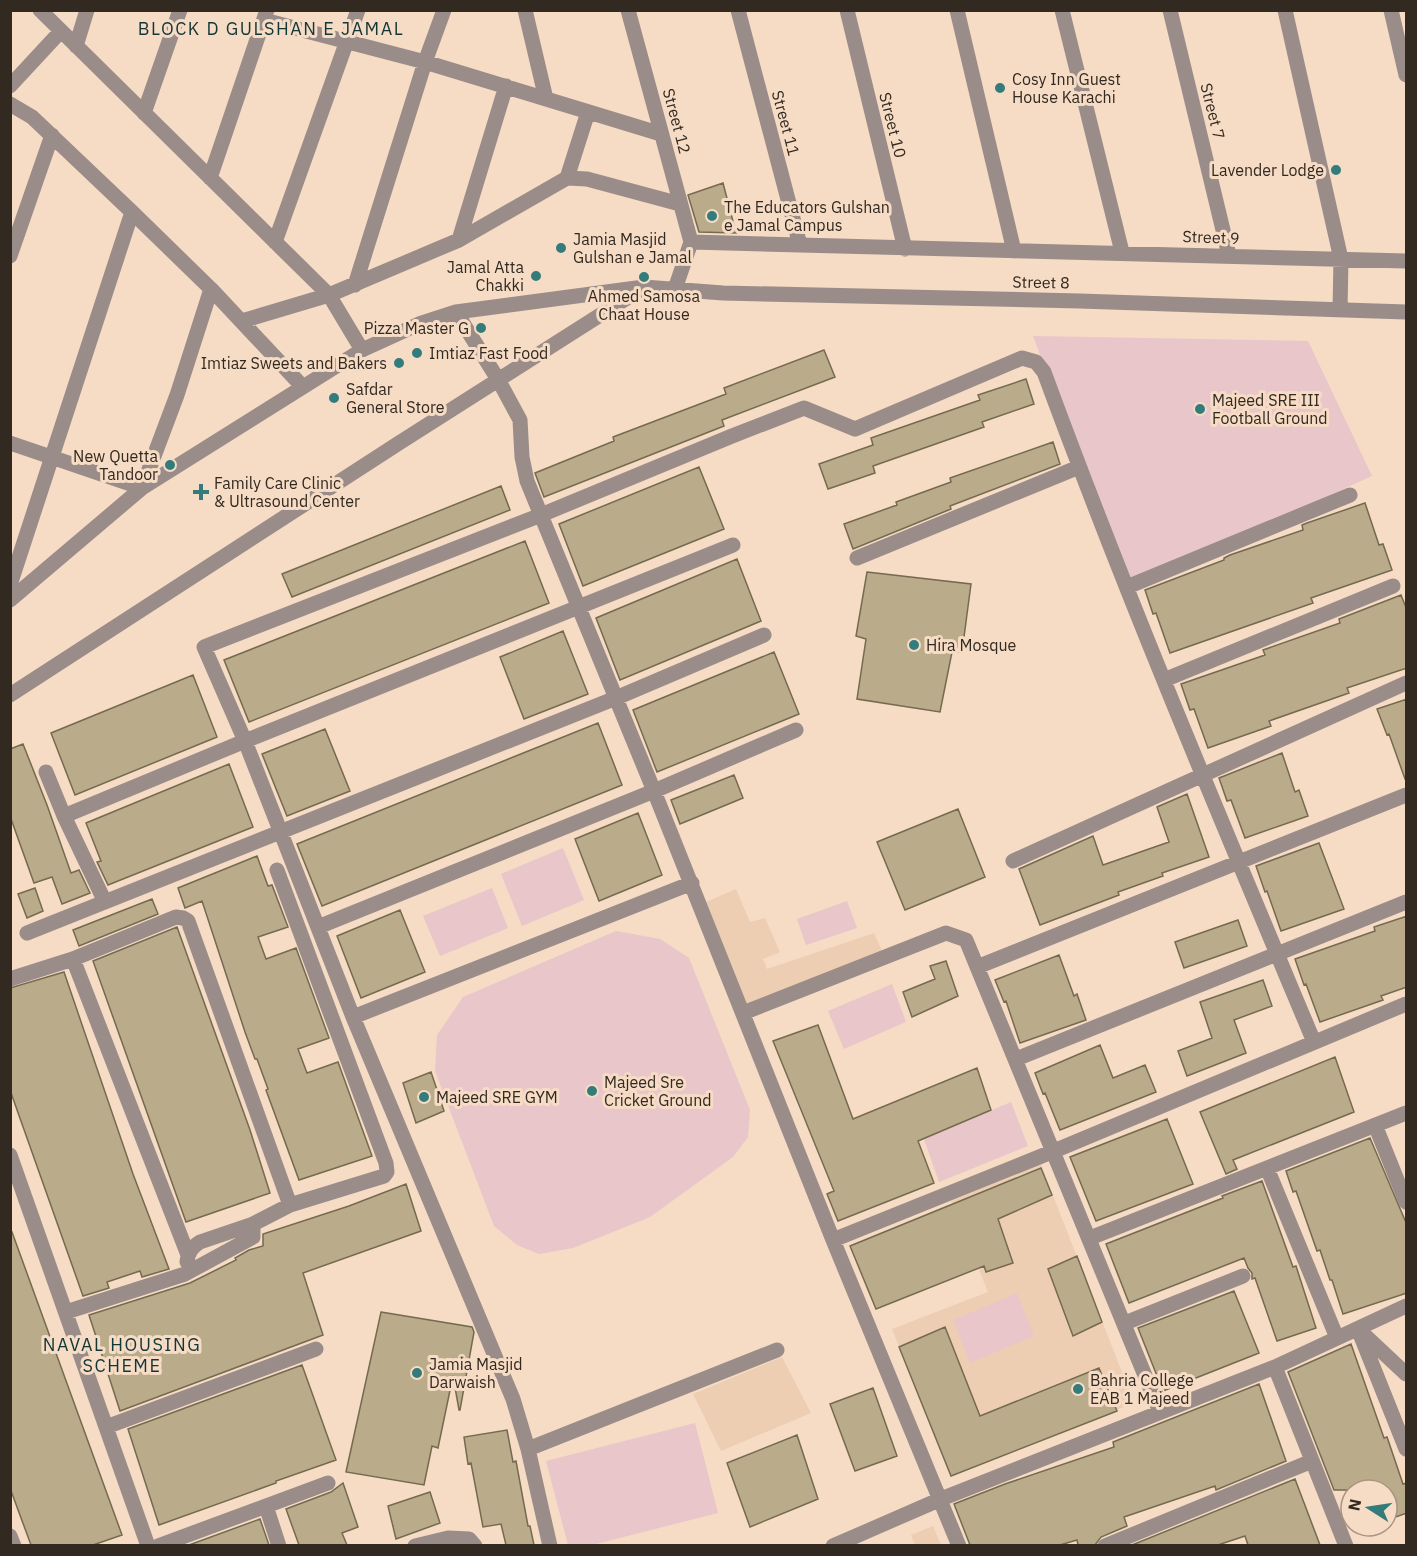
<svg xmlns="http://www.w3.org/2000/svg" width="1417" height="1556" font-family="'IBM Plex Sans',sans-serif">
<rect width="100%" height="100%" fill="#f6dbc5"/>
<path fill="#eeceb3" d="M736 889 750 922 765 918 780 952 763 959 767 969 874 933 882 951 747 1005 706 902Z
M1040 1162 1134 1403 951 1476 892 1329 988 1292 951 1201Z
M782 1357 811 1413 721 1451 693 1394Z
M933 1526 941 1545H915L911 1535Z"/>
<path fill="#e8c6ca" d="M1033 336 1308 341 1372 476 1127 587Z
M563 848 584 900 522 926 501 874Z
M492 888 508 928 440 956 423 916Z
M847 901 857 928 806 945 797 919Z
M616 931 660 939 689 958 750 1110 748 1137 733 1157 650 1217 573 1248 539 1254 517 1245 494 1226 435 1071 437 1035 463 997Z
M892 984 906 1022 844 1049 828 1011Z
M1011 1102 1028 1146 939 1182 924 1139Z
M1017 1293 1034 1336 970 1363 953 1320Z
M695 1423 718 1513 592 1545H568L546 1461Z"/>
<path fill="#baac8a" stroke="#756a50" stroke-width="1.5" d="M723 183 736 233 699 232 688 195Z
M824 350 835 377 722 420 724 426 544 497 535 473 614 441 613 437 726 394 724 388Z
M1026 379 1034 404 982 422 984 427 873 466 875 473 828 489 819 464 873 445 871 438 980 400 978 395Z
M1053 442 1060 464 950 506 951 509 853 549 844 524 897 505 896 502 951 482 950 478Z
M699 467 724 529 583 586 559 524Z
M501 486 510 510 292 597 282 574Z
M1365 503 1379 545 1383 544 1392 570 1311 598 1313 603 1170 653 1156 613 1153 614 1145 590 1224 560V558L1230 555 1303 530 1302 525 1307 523Z
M525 541 549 603 249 722 224 660Z
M737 559 761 621 620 680 596 618Z
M867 572 971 584 962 652H952L940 712 857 699 866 639 856 636Z
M1401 595 1407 610V668L1347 688 1349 693 1269 721 1271 726 1208 748 1194 709 1190 710 1181 684 1265 655 1263 650 1340 623 1339 619Z
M563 631 588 694 524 719 500 657Z
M774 652 799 714 657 772 633 710Z
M193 675 217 737 75 795 51 733Z
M1407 699V778L1405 779 1389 734 1387 735 1377 709Z
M598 723 622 785 322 906 297 844Z
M325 729 350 791 287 816 262 754Z
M23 744 47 805 71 873 79 870 90 893 62 904 52 877 34 883 10 816V749Z
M1282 753 1295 792 1299 790 1308 816 1245 838 1231 800 1227 801 1219 778Z
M229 764 253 827 108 885 97 862 101 861 86 823Z
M734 775 743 798 680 824 671 800Z
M1187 794 1209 857 1162 873 1163 876 1118 892 1119 895 1040 925 1019 869 1093 836 1103 865 1169 842 1157 807Z
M958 809 985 877 905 910 877 842Z
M638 813 662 875 599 901 575 839Z
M1319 843 1344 909 1281 931 1267 891 1265 892 1256 866Z
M257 856 268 886 272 885 288 927 258 937 266 959 296 948 329 1038 298 1049 307 1073 338 1062 372 1156 299 1180 266 1090 268 1089 257 1059H255L245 1032 202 901 185 908 178 888Z
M35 888 43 911 27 918 18 894Z
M152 899 158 914 79 946 73 930Z
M400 910 425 972 361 998 337 936Z
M1407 916V987L1381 996 1383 1000 1320 1022 1306 984 1304 985 1295 959 1375 931 1374 927Z
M1238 920 1247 946 1184 968 1175 942Z
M177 927 250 1130 270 1193 186 1222 93 961Z
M1059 955 1074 996 1077 994 1086 1020 1020 1043 1006 1001 1004 1002 995 980Z
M946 961 958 996 912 1017 903 992 935 979 930 966Z
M64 972 133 1174 169 1269 142 1277 140 1271 107 1282 109 1288 83 1296 10 1090V988Z
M1263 980 1272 1006 1234 1020 1246 1053 1187 1076 1178 1051 1212 1038 1200 1002Z
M818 1025 853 1119 977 1068 991 1110 918 1141 934 1183 838 1221 827 1194 834 1191 773 1041Z
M1100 1045 1113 1078 1145 1065 1156 1092 1060 1130 1045 1093 1043 1094 1035 1073Z
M1335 1057 1354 1112 1233 1160 1237 1169 1226 1174 1200 1112Z
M431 1072 444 1111 416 1123 403 1083Z
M1167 1119 1193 1184 1096 1221 1070 1157Z
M1370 1138 1407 1225V1293L1343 1314 1332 1280H1330L1320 1250 1317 1251 1296 1191 1293 1192 1286 1171Z
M1041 1168 1052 1195 998 1219 1013 1263 986 1272 984 1266 876 1309 850 1246Z
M1262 1181 1293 1267 1296 1266 1316 1328 1277 1341 1255 1278 1252 1279V1273L1248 1268 1244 1258 1129 1303 1106 1244 1223 1198 1222 1196Z
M406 1184 421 1231 303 1273 323 1335 120 1411 89 1315 190 1283 236 1260 235 1258 249 1250 263 1246V1234L349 1206Z
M12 1232 122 1535 93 1545H31L10 1488V1233Z
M1077 1256 1102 1322 1073 1336 1048 1269Z
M1234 1291 1259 1353 1163 1391 1138 1328Z
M381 1312 472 1327 474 1332 460 1410H459L453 1376 438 1448 432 1446 424 1485 346 1472Z
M945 1327 980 1416 1099 1368 1117 1411 951 1476 899 1347Z
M1351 1344 1384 1438 1387 1437 1403 1484 1407 1483V1513L1387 1520V1490H1334L1288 1372Z
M302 1365 336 1460 276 1481V1483L159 1525 128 1429Z
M1259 1384 1286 1461 1216 1490 1215 1486 1124 1517 1127 1526 1101 1537 1095 1545H1078L1077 1540 1060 1545H970L954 1504 1005 1484 1114 1447 1113 1442Z
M873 1388 897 1456 855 1471 830 1404Z
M507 1430 513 1462 516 1461 528 1526H530L534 1545H506L501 1524 483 1527 471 1463 468 1464 464 1437Z
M797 1435 818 1499 750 1527 727 1463Z
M1295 1479 1320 1545H1248L1245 1536 1218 1545H1132Z
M343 1483 358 1527 342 1533 347 1545H299L286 1509 331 1492Z
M430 1492 440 1523 396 1539 388 1506Z
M260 1519 269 1545H189Z"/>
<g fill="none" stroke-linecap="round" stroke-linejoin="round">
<path stroke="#9a8c88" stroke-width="15" d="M40 10 329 295 362 350
M525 10 546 99
M628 10 691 242
M738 10 800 245
M847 10 905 249
M957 10 1014 251
M1062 10 1122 252
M1170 10 1229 255
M1285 10 1341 259 1340 310
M1391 10 1406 75
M264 20 425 62 661 134
M76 46 87 10
M10 86 61 31
M10 104 32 117 132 212 211 289 302 386
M144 113 180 10
M210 178 267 10
M567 178 587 179 680 204
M459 240 506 86
M275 242 358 10
M691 242 1406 261
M10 256 52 135
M355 285 425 62 444 10
M675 289 691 242
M456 312 499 381 520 420 522 457 527 481 654 791 833 1240 959 1546
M242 321 329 295 459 240 567 178 588 112
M10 443 142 488 177 395 211 289
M857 558 1079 467
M10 585 132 212
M1127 587 1350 495
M10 600 142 488 362 350 419 324 456 312 644 287 723 293 1080 301 1406 312
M1164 680 1393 586
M10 695 399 443 638 291
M46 772 64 816 105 902
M64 816 245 741 733 545
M1013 861 1406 683
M318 927 654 791 796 730
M27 933 616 698 764 635
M73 959 188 1255
M977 967 1406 795
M10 979 73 959 176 917 183 918 188 921 290 1205
M743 1013 946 933 966 940 1160 1412
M353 1017 692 883
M1016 1059 1406 902
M1375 1125 1406 1202
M10 1155 148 1546
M1267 1168 1337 1338
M1090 1238 1406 1113
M833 1240 1054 1151 1406 1004
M187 1262C188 1252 192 1247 200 1242L253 1224
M66 1312 185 1274 253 1237V1224L290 1205 384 1176 387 1172 386 1163 277 870
M1125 1323 1243 1276
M1275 1367 1346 1546
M1406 1374 1358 1329 1406 1449
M106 1427 316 1349
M528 1449 777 1350
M266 1506 279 1546
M10 1536 14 1546
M158 1546 328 1483
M415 1546 448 1538 469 1539 475 1546
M550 1546 528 1449 513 1399 353 1017 245 741 204 647 541 515 732 436 804 408 855 429 1022 358 1036 362 1044 372C1127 598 1221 820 1314 1042
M833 1546 941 1499 1275 1367 1406 1306
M1105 1546 1312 1461"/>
</g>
<g fill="#337c7b" stroke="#f6dbc5" stroke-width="2">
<circle cx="1000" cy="88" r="6"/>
<circle cx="1336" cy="170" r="6"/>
<circle cx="712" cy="216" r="6"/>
<circle cx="561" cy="248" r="6"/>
<circle cx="536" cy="276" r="6"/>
<circle cx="644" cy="277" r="6"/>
<circle cx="481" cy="328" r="6"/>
<circle cx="417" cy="353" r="6"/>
<circle cx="399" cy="363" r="6"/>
<circle cx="334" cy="398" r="6"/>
<circle cx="1200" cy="409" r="6"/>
<circle cx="170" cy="465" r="6"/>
<path d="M198 483h6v6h6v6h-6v6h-6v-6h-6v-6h6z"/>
<circle cx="914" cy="645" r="6"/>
<circle cx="592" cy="1091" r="6"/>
<circle cx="424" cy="1097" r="6"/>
<circle cx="417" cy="1373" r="6"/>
<circle cx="1078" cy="1389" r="6"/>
</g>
<g text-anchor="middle" stroke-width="6" stroke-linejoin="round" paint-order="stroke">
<g font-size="16" fill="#322920" stroke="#f6dbc5" text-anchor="start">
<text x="1012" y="85">Cosy Inn Guest<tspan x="1012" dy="18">House Karachi</tspan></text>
<text x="1324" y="176" text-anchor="end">Lavender Lodge</text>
<text x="724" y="213">The Educators Gulshan<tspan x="724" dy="18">e Jamal Campus</tspan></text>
<text x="573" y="245">Jamia Masjid<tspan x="573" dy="18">Gulshan e Jamal</tspan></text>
<text x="524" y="273" text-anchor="end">Jamal Atta<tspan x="524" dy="18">Chakki</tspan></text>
<text x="644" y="302" text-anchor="middle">Ahmed Samosa<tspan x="644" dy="18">Chaat House</tspan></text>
<text x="469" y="334" text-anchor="end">Pizza Master G</text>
<text x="429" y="359">Imtiaz Fast Food</text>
<text x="387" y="369" text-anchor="end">Imtiaz Sweets and Bakers</text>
<text x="346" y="395">Safdar<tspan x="346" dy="18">General Store</tspan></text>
<text x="1212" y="406">Majeed SRE III<tspan x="1212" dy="18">Football Ground</tspan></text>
<text x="158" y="462" text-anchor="end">New Quetta<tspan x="158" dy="18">Tandoor</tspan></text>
<text x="214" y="489">Family Care Clinic<tspan x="214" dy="18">&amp; Ultrasound Center</tspan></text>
<text x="926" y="651">Hira Mosque</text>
<text x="604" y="1088">Majeed Sre<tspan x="604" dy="18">Cricket Ground</tspan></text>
<text x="436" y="1103">Majeed SRE GYM</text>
<text x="429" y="1370">Jamia Masjid<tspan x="429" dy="18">Darwaish</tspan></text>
<text x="1090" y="1386">Bahria College<tspan x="1090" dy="18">EAB 1 Majeed</tspan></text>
</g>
<g font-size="16" fill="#322920" stroke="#f6dbc5">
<text transform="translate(1213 111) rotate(76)" y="6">Street 7</text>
<text transform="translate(677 121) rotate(75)" y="6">Street 12</text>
<text transform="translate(786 123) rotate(75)" y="6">Street 11</text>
<text transform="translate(893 125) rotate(76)" y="6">Street 10</text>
<text transform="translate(1211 237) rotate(2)" y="6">Street 9</text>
<text transform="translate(1041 282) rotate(1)" y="6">Street 8</text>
</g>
<g font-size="18" letter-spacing="1.5" fill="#133636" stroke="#f6dbc5">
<text x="271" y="35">BLOCK D GULSHAN E JAMAL</text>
<text x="122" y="1351">NAVAL HOUSING<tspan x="122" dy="21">SCHEME</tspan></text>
</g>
</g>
<rect width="1417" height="1556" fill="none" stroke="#322920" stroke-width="24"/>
<g transform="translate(1369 1508) rotate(282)"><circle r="28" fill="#f6dbc5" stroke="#a89483" stroke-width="1.5"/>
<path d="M0-4.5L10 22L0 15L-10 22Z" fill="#337c7b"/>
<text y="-9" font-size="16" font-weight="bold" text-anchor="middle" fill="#322920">N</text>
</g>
</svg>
